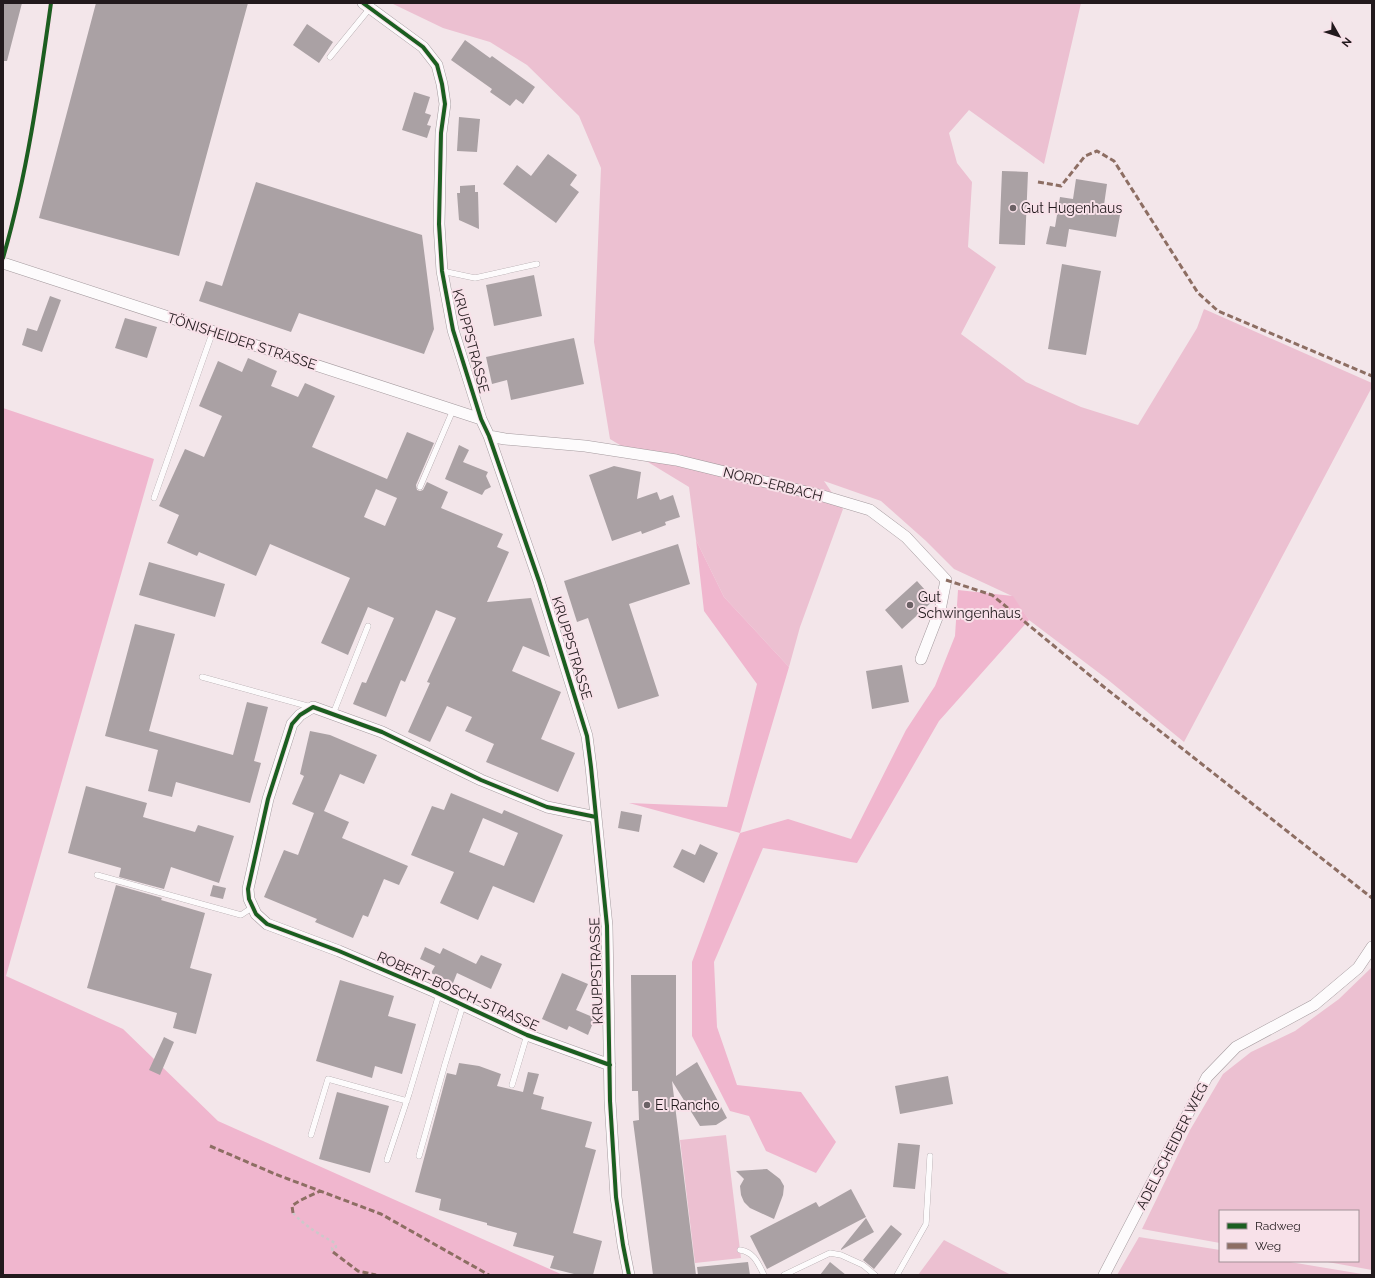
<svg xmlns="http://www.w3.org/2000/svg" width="1375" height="1278" font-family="Raleway,sans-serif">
<rect width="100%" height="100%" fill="#f3e6ea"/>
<path fill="#ecc0d1" d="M391 3H1081L1044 164 969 110 949 133 957 163 972 182 968 247 996 267 961 334 1026 382 1081 407 1138 425 1197 328 1204 309 1372 383V387L1184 742 1107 679 1029 620 1012 596 954 569 926 541 881 501 824 481 843 509 800 627 789 667 724 597 696 540 689 487 610 439 594 342 601 168 579 116 527 65 490 42 443 28Z
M1372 967V1270L1322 1261H1358V1211H1220V1243L1142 1229 1190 1130 1223 1074 1251 1052 1295 1031 1339 999Z
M726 1135 741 1258 695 1263 680 1140Z
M1139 1237 1220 1250V1261H1284L1368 1275H1117Z
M944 1240 1011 1275H918Z"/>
<path fill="#f0b6ce" d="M3 408 154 459 6 976 123 1029 218 1121 563 1275H3Z
M696 540 724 597 789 667 740 833 788 819 851 839 906 730 935 686 955 636 958 590 1013 596 1029 620 939 721 857 863 763 848 714 962 717 1027 737 1085 801 1092 836 1142 816 1173 766 1151 749 1116 730 1111 692 1036V962L740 833 629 803 727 807 757 684 704 611Z"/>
<path fill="#aaa1a4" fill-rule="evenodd" d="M3 3H22L7 61H3Z
M96 3H248L179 256 39 218Z
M307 24 333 42 319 63 293 45Z
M465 40 490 58 492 56 535 87 523 104 516 99 510 106 490 92 492 89 451 60Z
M414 92 430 97 425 113 431 115 427 125 431 126 427 138 402 130Z
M459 117 480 119 477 152 457 151Z
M548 154 577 175 570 185 579 192 556 223 503 184 517 165 531 176Z
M1002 171 1028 172 1025 245 999 244Z
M1076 179 1107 184 1103 212 1120 215 1116 237 1069 229 1066 247 1046 244 1050 226 1055 227 1060 197 1073 199Z
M256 182 422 235 434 329 424 354 299 313 291 332 199 301 206 281 222 286Z
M475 185V192H478L479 229 459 220 457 193H460V186Z
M1062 264 1101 271 1086 355 1048 349Z
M534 275 542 316 494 326 486 285Z
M50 296 61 300 42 352 22 345 27 328 37 331Z
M125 318 157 327 147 358 115 348Z
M574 338 584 384 511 400 507 380 492 384 486 357Z
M248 358 277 371 271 386 298 397 305 383 335 396 312 447 387 479 407 432 434 443 416 485 417 490 420 491 423 490 427 482 448 492 441 508 503 534 497 547 509 552 487 602 531 598 550 657 523 646 512 671 561 692 541 739 575 753 558 792 486 762 494 744 465 731 472 717 447 706 430 742 408 732 430 683 427 682 456 618 436 610 405 682 401 680 386 717 353 704 362 682 366 683 394 618 368 607 348 655 321 643 350 578 270 544 256 576 199 552 197 556 167 543 179 515 159 506 185 449 204 457 222 416 199 406 218 361 242 372ZM376 489 397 498 385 526 364 517Z
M459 445 469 450 463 462 488 472 486 476 491 487 485 490 482 495 445 479Z
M614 466 641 472 637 499 657 492 660 500 673 495 680 517 665 522 666 525 642 534 641 531 612 541 589 475Z
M678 544 690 584 629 604 659 696 618 709 588 618 577 622 564 581Z
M149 562 225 584 215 617 139 595Z
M917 581 934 600 902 629 885 610Z
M135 624 175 634 149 731 233 755 247 702 268 707 254 761 261 763 250 803 176 782 172 797 148 791 158 750 105 736Z
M902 665 909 702 872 709 866 671Z
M310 731 330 735 377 755 364 784 340 774 324 811 349 822 342 838 408 866 399 885 384 879 368 917 363 915 353 938 315 922 317 919 264 897 284 850 298 855 314 813 292 804 304 776 300 774Z
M86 786 147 803 143 817 195 832 198 825 234 836 219 883 171 867 164 889 119 877 121 868 68 853Z
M451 793 502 814 504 810 563 835 534 903 493 886 478 920 440 903 454 872 411 855 432 806 444 810ZM483 818 518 833 504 866 469 852Z
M621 811 642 815 639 832 618 828Z
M700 844 718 853 704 883 673 867 682 849 695 855Z
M116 885 162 898 161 900 205 913 190 968 212 974 196 1034 173 1028 177 1013 87 988Z
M213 885 226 888 223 899 210 896Z
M425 947 440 954 443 948 476 964 481 955 502 964 491 989 457 973 453 983 431 973 435 966 420 959Z
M562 973 588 984 576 1010 595 1018 588 1035 569 1026 567 1030 542 1019Z
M631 975H676V1076L697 1062 727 1118 716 1125 700 1126 672 1081 696 1275H653L633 1121 639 1120 638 1091H632Z
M340 980 394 996 388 1016 416 1024 402 1074 375 1066 372 1078 316 1061Z
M164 1037 174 1042 160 1075 149 1070Z
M459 1063 479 1066 501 1074 497 1086 523 1092 528 1072 539 1074 533 1094 544 1097 541 1109 592 1122 585 1147 596 1150 573 1233 602 1241 593 1275H578L550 1268 554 1256 513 1246 517 1233 487 1225V1223L439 1210 441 1199 415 1192 447 1073 456 1075Z
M948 1076 953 1104 900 1114 895 1086Z
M337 1092 389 1106 370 1173 319 1159Z
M898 1143 920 1145 915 1189 893 1187Z
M767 1169 780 1179 784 1186 783 1195 774 1219 750 1208 744 1202 741 1195 740 1186 744 1179 736 1171Z
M851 1189 866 1217 767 1269 750 1236 816 1202 819 1207Z
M866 1218 874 1232 841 1250V1249Z
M891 1225 902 1234 874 1269 863 1260Z
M748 1262 750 1275H698L697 1267Z
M830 1262 846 1275H820Z"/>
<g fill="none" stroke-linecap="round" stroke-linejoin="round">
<g stroke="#a59b9f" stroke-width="6">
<path id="service" d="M330 57 370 8
M442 271 475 278 537 264
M420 487 453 410
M154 498 213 331
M202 677 311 707
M333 714 368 626
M97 875 241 915 253 907
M512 1085 527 1035
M311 1135 328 1079 407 1101
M419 1156 445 1064 463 1005
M387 1160 409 1094 439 994
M740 1250C754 1252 758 1263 764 1275
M784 1275 830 1253 841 1255 863 1265 875 1275
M897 1275 926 1224 930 1156"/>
</g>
<g stroke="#a59b9f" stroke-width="12">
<path id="minor" d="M363 3 423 47 437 65 442 84 445 104 441 133 439 224 442 271 453 330 481 419 489 436 539 581 587 736 591 767 607 926 610 1101 616 1197 623 1245 629 1275
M3 263 481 419
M489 436 505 439 585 446 676 460 823 496 870 510 906 537 946 580 940 610 921 659
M596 817 547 807 481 780 382 732 313 707 300 715 292 724 268 799 248 889 249 899 256 914 267 924 339 951 433 991 527 1035 610 1065
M1104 1275 1207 1077 1236 1047 1314 1005 1358 968 1372 947"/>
</g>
<path stroke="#ccc9ca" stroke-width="2.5" stroke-dasharray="3 3" stroke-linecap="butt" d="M293 1213C305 1226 320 1235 335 1243L336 1247 332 1248 333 1252"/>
<use href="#service" stroke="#fdfbfc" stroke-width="5.5"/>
<use href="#minor" stroke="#fdfbfc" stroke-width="11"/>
<path stroke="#8d6e63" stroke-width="3" stroke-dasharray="6 3" stroke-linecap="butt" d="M1038 182 1061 186 1085 156 1097 151 1114 161 1198 293 1218 311 1372 376
M946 580 992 595 1104 687 1372 898
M210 1146 275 1174 381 1214 489 1275
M293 1213 292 1206C301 1199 310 1196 320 1191
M333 1252 358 1271 376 1275"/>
<g stroke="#f8e1e9" stroke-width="6">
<path id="cycleway" d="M363 3 423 47 437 65 442 84 445 104 441 133 439 224 442 271 453 330 481 419 489 436 539 581 587 736 591 767 607 926 610 1101 616 1197 623 1245 629 1275
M3 258C27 175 39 89 51 3
M596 817 547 807 481 780 382 732 313 707 300 715 292 724 268 799 248 889 249 899 256 914 267 924 339 951 433 991 527 1035 610 1065"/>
</g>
<use href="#cycleway" stroke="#1b5e20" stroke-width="4"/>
</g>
<g fill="#6b6165" stroke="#f8e1e9" stroke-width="1.5">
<circle cx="1013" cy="208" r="4"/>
<circle cx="910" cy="605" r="4"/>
<circle cx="647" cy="1105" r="4"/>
</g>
<g text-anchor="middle" stroke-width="4" stroke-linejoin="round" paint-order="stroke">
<g font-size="14" fill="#221a1d" stroke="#f8e1e9" text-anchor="start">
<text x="1021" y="213">Gut Hugenhaus</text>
<text x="918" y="602">Gut<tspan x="918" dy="16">Schwingenhaus</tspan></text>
<text x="655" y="1110">El Rancho</text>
</g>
<g font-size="14" fill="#221a1d" stroke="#f8e1e9">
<text transform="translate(242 341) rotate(18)" y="5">TÖNISHEIDER STRASSE</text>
<text transform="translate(471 341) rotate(75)" y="5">KRUPPSTRASSE</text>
<text transform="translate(773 484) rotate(14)" y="5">NORD-ERBACH</text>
<text transform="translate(572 648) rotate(73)" y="5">KRUPPSTRASSE</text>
<text transform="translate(596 971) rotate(-92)" y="5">KRUPPSTRASSE</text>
<text transform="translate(458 991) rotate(24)" y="5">ROBERT-BOSCH-STRASSE</text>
<text transform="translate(1172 1146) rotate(-63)" y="5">ADELSCHEIDER WEG</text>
</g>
</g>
<rect width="1375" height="1278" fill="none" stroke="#221a1d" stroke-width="8"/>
<rect x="1219" y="1210" width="140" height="52" fill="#f8e1e9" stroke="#a29197"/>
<rect x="1227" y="1223" width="20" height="6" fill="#1b5e20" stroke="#a29197"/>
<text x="1255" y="1230" font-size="12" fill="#221a1d">Radweg</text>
<rect x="1227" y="1243" width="20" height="6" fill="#8d6e63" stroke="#a29197"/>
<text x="1255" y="1250" font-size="12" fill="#221a1d">Weg</text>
<g transform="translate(1339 36) rotate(129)" stroke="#f8e1e9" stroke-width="3" paint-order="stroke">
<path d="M0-3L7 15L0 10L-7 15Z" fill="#221a1d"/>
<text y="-6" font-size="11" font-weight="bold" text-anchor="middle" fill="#221a1d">N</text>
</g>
</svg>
